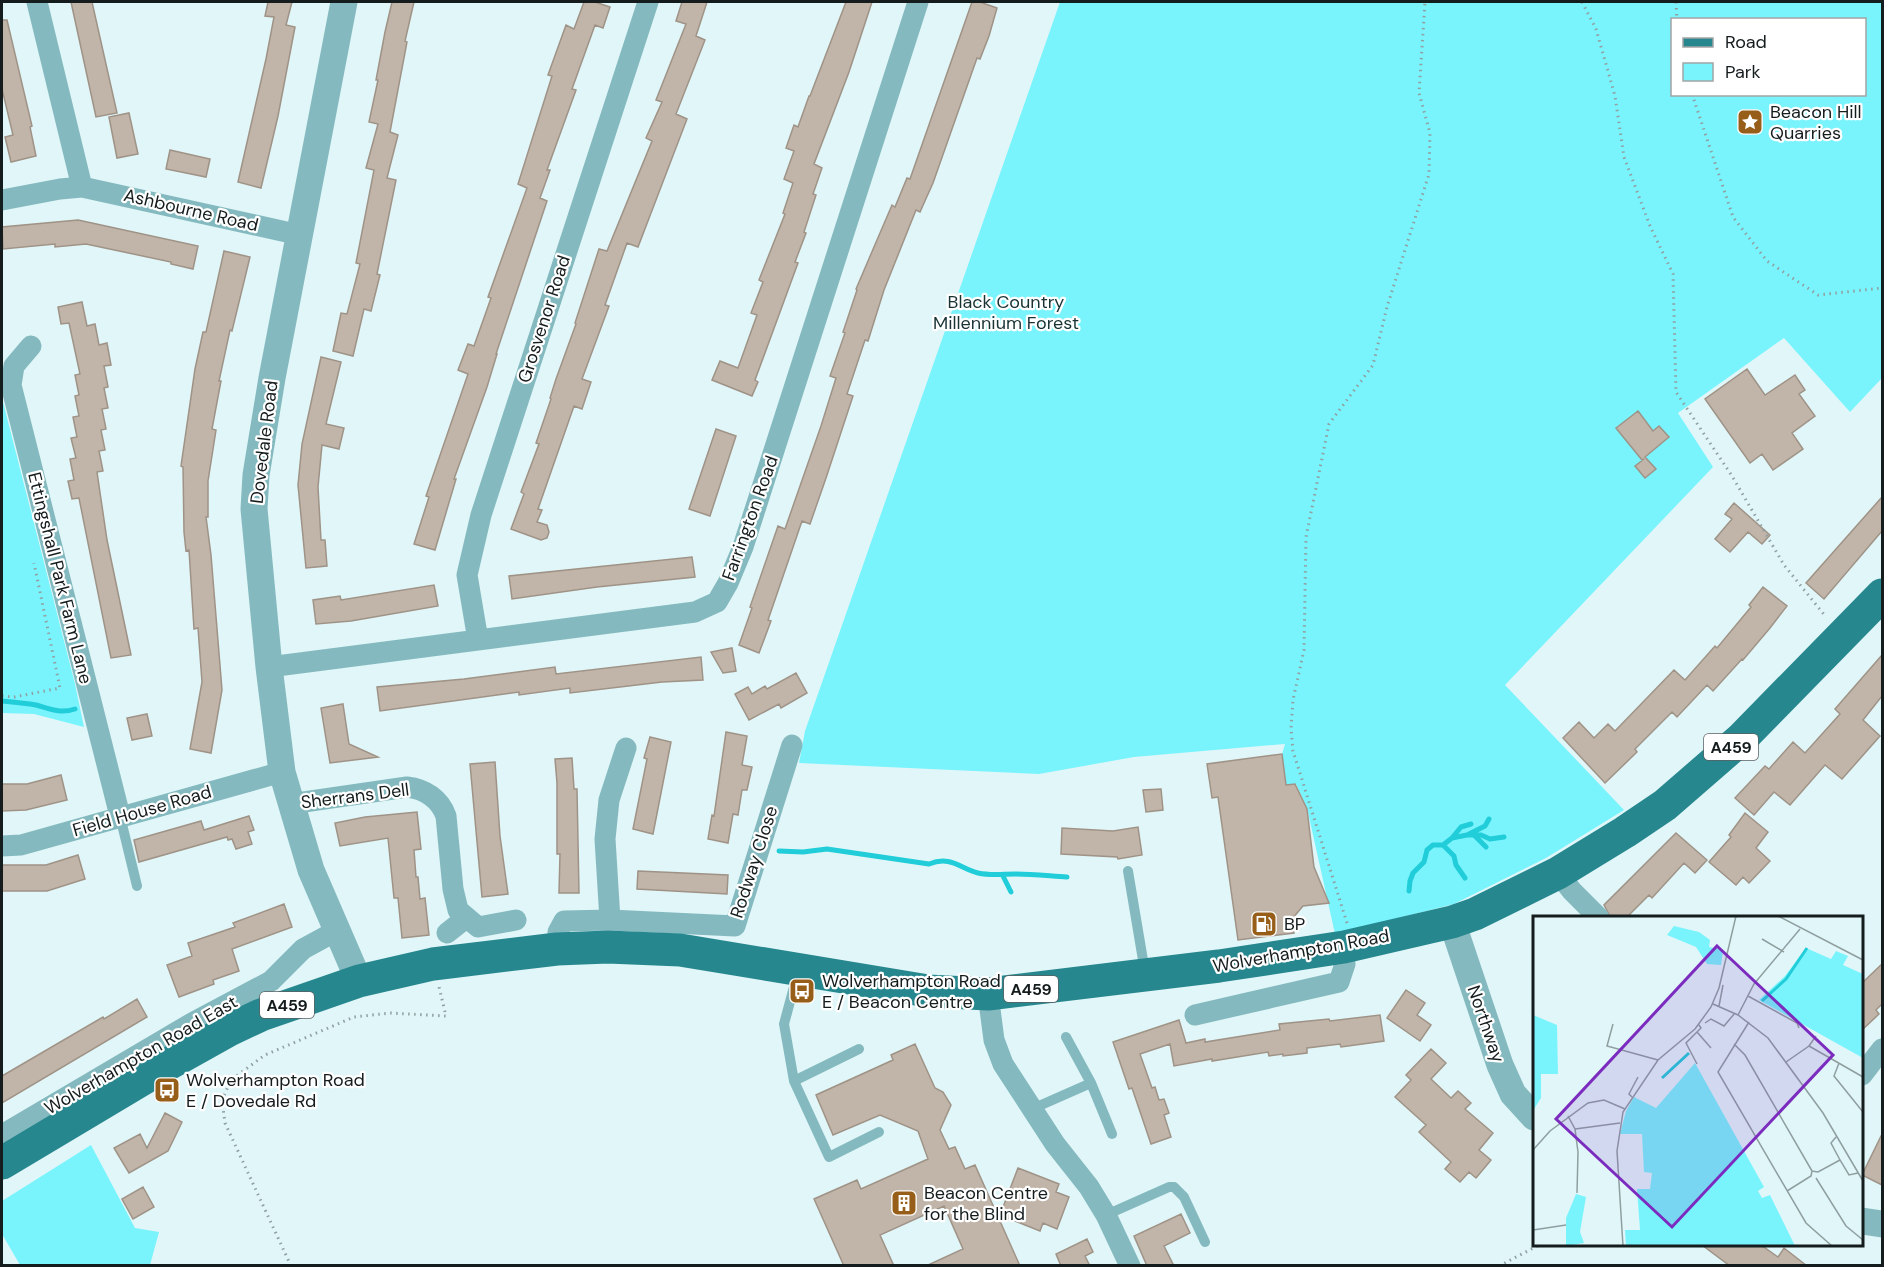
<svg xmlns="http://www.w3.org/2000/svg" width="1884" height="1267" font-family="'DM Sans',sans-serif">
<rect width="100%" height="100%" fill="#e1f6f8"/>
<path fill="#79f4fd" fill-rule="evenodd" d="M1060 2H1882V378L1850 412 1784 338 1678 413 1713 467 1505 685 1624 810 1546 858 1454 904 1335 934 1307 808 1296 784 1286 785 1282 754 1285 744 1134 757 1039 774 799 763 805 731ZM1672 20H1864V94H1672Z
M2 398 75 684 84 727 34 714 2 713Z
M91 1145 135 1228 159 1232 150 1265H20L2 1234V1201Z"/>
<g fill="none" stroke-linecap="round" stroke-linejoin="round">
<path stroke="#21cdd9" stroke-width="5" d="M2 701C13 702 25 703 36 705 50 709 60 714 75 709
M1467 835 1485 826 1489 819
M1475 836 1486 847
M1452 838 1461 827 1471 824
M1443 845 1454 856 1456 865 1465 878
M779 851 803 852 827 849 929 864C951 855 961 869 978 873 991 876 1003 874 1016 874 1033 874 1050 876 1067 877
M1003 876 1011 892
M1409 891 1410 881 1413 873 1424 862 1427 850 1433 845H1443L1452 838 1467 835H1481L1490 839 1504 837"/>
</g>
<path fill="#c1b4a8" stroke="#9f9387" stroke-width="1.5" d="M71 2H92L117 113 96 117Z
M268 2H292L286 25 295 27 278 116 261 188 238 182 266 59 274 17 265 16Z
M392 2H414L405 41 407 42 390 132 398 135 387 178 396 180 377 274 380 275 371 311 364 309 353 356 333 351 341 313 347 314 360 264 356 263 374 170 366 168 378 124 369 122 378 80H376L385 32Z
M584 2H595L610 7 603 28 595 25 572 89 576 90 547 170H550L540 198 547 201 496 354H497L487 387 454 479H456L435 550 414 544 429 497 426 496 468 374 458 370 468 344 474 346 491 298 488 297 527 188 518 184 552 76 548 75 566 25 574 29Z
M682 2H707L696 36 705 40 676 114 687 119 638 247 627 243 605 305 609 306 582 379 591 382 582 409 574 406 538 509 542 510 537 522 547 525 549 532 547 538 541 540 511 529 524 494 521 492 539 444 536 443 551 399 550 398 556 379 576 324 575 323 599 249 607 251 652 141 646 138 662 102 656 100 686 24 676 21Z
M846 2H872L849 72 814 164 822 168 813 194 816 195 804 232 806 233 795 262 798 263 755 380 758 382 752 396 712 380 720 361 738 368 757 315 751 313 763 282 759 280 785 214 783 213 793 183 784 179 794 151 786 148 794 125 798 127 809 96H810Z
M972 2H980L997 8 989 36 980 59 977 58 933 183 920 212 916 210 884 290 868 341 865 340 847 394 853 396 826 478 810 524 802 521 768 620 771 621 759 653 739 645 752 608 750 607 778 526 785 529 821 426 836 378 830 376 845 333 843 332 857 290 856 289 892 205 895 207 907 178 910 179Z
M2 20H7L32 126 30 127 36 156 11 162 5 137 13 135 2 89Z
M129 113 138 154 117 158 109 117Z
M170 150 210 159 206 177 166 169Z
M78 220 198 246 193 269 171 264V262L86 244 55 247V244L3 249 2 227Z
M224 251 250 257 232 331 230 330 219 381H221L212 429 216 430 208 481V517H206L211 555 222 690 211 753 190 749 202 682 198 628 194 629 189 550 186 551 184 532 183 467 181 466 195 369 203 332H206Z
M82 302 87 326 95 324 99 345 107 343 111 365 104 366 108 387 104 388 108 408 102 409 106 429 101 430 105 450 99 451 103 471 97 472 107 540 131 655 111 658 79 498 72 499 68 481 74 480 70 459 76 458 71 438 77 437 73 417 79 416 75 396 79 395 75 375 80 374 69 323 61 324 58 307Z
M321 357 341 362 326 424 344 428 339 449 322 445 318 487 321 540H325L327 566 306 568 298 485 302 444Z
M1747 369 1765 395 1795 375 1805 390 1799 394 1815 416 1792 433 1803 449 1773 470 1762 454 1750 463 1705 399Z
M1638 411 1653 431 1659 426 1669 437 1645 457 1656 469 1645 478 1635 466 1644 459 1642 460 1616 428Z
M716 429 736 436 710 516 689 509Z
M1882 497V531L1824 599 1806 583Z
M1734 503 1770 535 1762 544 1748 532 1730 552 1715 539 1732 519 1725 514Z
M692 557 695 577 597 587 512 599 509 576Z
M434 585 438 606 351 621 316 624 313 600 340 596 341 600Z
M1763 587 1787 606 1770 628 1743 660 1742 659 1713 691 1707 685 1677 717 1672 712 1635 749 1637 752 1605 783 1563 738 1579 722 1594 738 1608 724 1615 731 1674 670 1685 680 1715 646 1717 648 1751 607 1749 605Z
M732 648 736 671 723 673 711 652Z
M1882 655V696L1863 720 1880 736 1842 779 1825 765 1790 805 1774 792 1754 815 1735 798 1765 766 1769 769 1793 742 1805 753 1840 714 1835 709Z
M701 657 703 680 662 682 570 693V688L519 695V692L380 711 377 687 464 679 555 667 556 674Z
M796 673 807 693 781 708 779 704 749 720 735 694 748 687 752 694 765 686 767 689Z
M343 704 349 744 378 757 330 763 321 708Z
M147 714 152 736 132 740 127 718Z
M726 732 747 736 742 765 752 767 747 790H742L738 815 733 814 728 843 708 839 712 815 714 816Z
M650 737 671 742 653 834 633 829 647 759 644 758Z
M1282 754 1286 785 1295 784 1307 809 1314 867 1329 903 1303 906 1292 919 1294 933 1238 940 1218 797 1212 798 1207 764Z
M572 758 574 789H577L579 893H559L560 854H557V783L555 759Z
M495 762 500 836 508 894 482 897 470 764Z
M61 775 67 800 26 810 2 811V784H27Z
M1161 789 1163 810 1146 812 1143 790Z
M417 812 421 849 414 850 416 877H418L420 899 425 898 429 935 402 938 398 898H394L388 838 340 846 335 823 365 817Z
M1745 813 1768 832 1756 848 1770 861 1749 883 1743 877 1736 885 1709 862 1731 837 1729 835Z
M249 816 254 830 248 832 252 844 236 849 232 839 228 840 227 837 139 862 134 840 201 821 204 830Z
M1138 827 1142 855 1118 859 1117 857 1061 854 1062 828 1113 831Z
M1676 833 1707 860 1695 873 1684 863 1652 898 1649 895 1626 918H1611L1604 905Z
M78 855 85 879 47 891H2V865H46Z
M638 871 728 875 727 894 637 889Z
M284 904 292 927 232 949 239 971 213 980 214 984 179 997 167 965 192 956 188 943 235 927 233 923Z
M1882 964V1004L1876 1010 1879 1014 1862 1030V983Z
M1406 990 1425 1003 1417 1015 1431 1025 1420 1041 1387 1018Z
M137 999 147 1017 2 1103V1076L103 1017 104 1019Z
M1380 1015 1384 1041 1341 1047 1340 1044 1307 1048V1053L1283 1056V1054L1269 1056 1268 1052 1212 1061V1059L1174 1066 1170 1044 1140 1054 1152 1088 1155 1087 1159 1100 1164 1099 1169 1113 1164 1115 1171 1137 1151 1144 1132 1088 1129 1089 1113 1042 1179 1020 1186 1043 1205 1039V1042L1280 1030 1279 1024 1329 1019 1330 1021Z
M915 1044 935 1088 943 1092 951 1105 940 1130 949 1149 955 1147 965 1169 975 1165 1020 1266H926L963 1249 944 1206 880 1235 894 1266H844L814 1199 857 1180 861 1189 928 1159 918 1131 880 1115 833 1135 816 1095 893 1060 891 1055Z
M1431 1049 1446 1063 1431 1079 1451 1098 1458 1091 1471 1103 1465 1109 1493 1133 1479 1150 1491 1160 1476 1178 1469 1172 1460 1182 1445 1169 1451 1162 1419 1132 1426 1125 1395 1097 1411 1080 1406 1075Z
M165 1113 182 1122 168 1151 129 1173 114 1148 140 1134 147 1148Z
M1882 1134V1185L1862 1175Z
M1018 1168 1059 1184 1056 1192 1069 1197 1057 1229 1043 1223 1040 1231 1000 1215Z
M143 1187 154 1207 133 1219 122 1199Z
M1181 1214 1190 1233 1164 1246 1174 1266H1147L1134 1236Z
M1087 1239 1093 1252 1085 1256 1090 1266H1061L1056 1254Z
M1702 1245H1761L1778 1257 1784 1248 1807 1266H1730Z"/>
<g fill="none" stroke-linecap="round" stroke-linejoin="round">
<path stroke="#90a0a1" stroke-width="3" stroke-dasharray="1.5 4.5" stroke-linecap="butt" d="M1582 2 1596 29 1615 96 1624 157 1650 226 1673 274 1676 392 1732 476 1784 565 1826 617
M1676 2 1677 20
M1692 94 1733 217 1767 261 1818 295 1882 288
M2 696 14 697 60 688 34 563
M1347 923 1293 751 1291 728 1293 700 1304 650 1306 537 1329 424 1373 365 1387 307 1429 174 1430 133 1419 93 1425 2
M291 1266 225 1123 222 1100 231 1080 265 1055 354 1017 390 1013 446 1016 439 987
M1499 1266 1541 1244"/>
<path stroke="#84babf" stroke-width="10" d="M120 816 137 886
M1128 871 1145 972
M798 972 784 1024 794 1081 829 1157 879 1132
M794 1081 859 1049
M1091 1083 1112 1134
M1032 1109 1091 1083 1066 1037
M1106 1215 1169 1187H1174L1184 1197 1205 1242"/>
<path stroke="#84babf" stroke-width="21" d="M37 2 82 187
M2 200 60 189 82 187 300 235
M31 346 14 366 11 385 120 816
M478 640 467 575 481 515 648 2
M269 667 695 612 717 602 728 583 743 547 918 2
M290 804 407 787C425 789 440 799 446 816L453 889 458 910 478 927 516 920
M2 846 21 845 282 772
M1558 873 1572 891 1599 918
M610 920 605 839 609 800 626 748
M447 933 466 918
M557 949 558 932 564 921 610 920 735 926 792 745
M988 994 994 1040 1003 1064 1055 1144 1089 1187 1106 1215 1130 1266
M1195 1015 1339 982 1345 964 1344 947
M1862 1075 1882 1049
M2 1135 192 1023 271 981 303 949 336 931"/>
<path stroke="#84babf" stroke-width="27" d="M344 2 272 378 256 475 254 509 269 667 282 772 311 870 359 981
M1452 922 1500 1065 1513 1094 1534 1117
M1862 1221 1882 1224"/>
<path stroke="#26878e" stroke-width="33" d="M2 1163 161 1068 229 1030 261 1015 359 981 433 964 557 949 608 947 680 950 928 991 988 994 1219 966 1344 947 1452 922 1475 914 1558 873 1625 832 1665 805 1741 739 1882 595"/>
</g>
<defs>
<g id="sight-square" transform="scale(1.35)"><rect x="-9" y="-9" width="18" height="18" rx="4" fill="#965e18" stroke="#fff"/><path d="M0-6L1.8-2.2L6-1.7L2.9 1.2L3.7 5.4L0 3.3L-3.7 5.4L-2.9 1.2L-6-1.7L-1.8-2.2Z" fill="#fff"/></g>
<g id="fuel-square" transform="scale(1.35)"><rect x="-9" y="-9" width="18" height="18" rx="4" fill="#965e18" stroke="#fff"/><path d="M-5.5-6h7V0h2V4h1.3V-2.5L3-4.5l.8-.8L6-3V5H2.5V1h-1V6h-7ZM-4.2-4.7v3.2H.2V-4.7Z" fill="#fff"/></g>
<g id="bus-square" transform="scale(1.35)"><rect x="-9" y="-9" width="18" height="18" rx="4" fill="#965e18" stroke="#fff"/><path d="M-5-6H5V4H4V6H2V4H-2V6H-4V4H-5ZM-3.5-4V0h7V-4ZM-3.5 1.2v1.5H-2V1.2ZM2 1.2v1.5H3.5V1.2Z" fill="#fff"/></g>
<g id="building-square" transform="scale(1.35)"><rect x="-9" y="-9" width="18" height="18" rx="4" fill="#965e18" stroke="#fff"/><path d="M-4-6H4V6H1V3H-1V6H-4ZM-2.5-4.3h1.7v1.8h-1.7ZM.8-4.3h1.7v1.8H.8ZM-2.5-1h1.7V.8h-1.7ZM.8-1h1.7V.8H.8Z" fill="#fff"/></g>
</defs>
<g fill-rule="evenodd">
<use href="#sight-square" x="1750" y="122"/>
<use href="#fuel-square" x="1264" y="924"/>
<use href="#bus-square" x="802" y="991"/>
<use href="#bus-square" x="167" y="1090"/>
<use href="#building-square" x="904" y="1203"/>
</g>
<g text-anchor="middle" stroke-width="4.5" stroke-linejoin="round" paint-order="stroke">
<g fill="#fff" stroke="#5b6061" stroke-width="1.5">
<rect x="1704" y="734" width="54" height="26" rx="4.5"/>
<rect x="1004" y="976" width="54" height="26" rx="4.5"/>
<rect x="260" y="992" width="54" height="26" rx="4.5"/>
</g>
<g font-size="16" font-weight="bold" fill="#151c1d">
<text x="1731" y="753">A459</text>
<text x="1031" y="995">A459</text>
<text x="287" y="1011">A459</text>
</g>
<g font-size="18" fill="#151c1d" stroke="#fff" text-anchor="start">
<text x="1770" y="118">Beacon Hill<tspan x="1770" dy="21">Quarries</tspan></text>
<text x="1284" y="930">BP</text>
<text x="822" y="987">Wolverhampton Road<tspan x="822" dy="21">E / Beacon Centre</tspan></text>
<text x="186" y="1086">Wolverhampton Road<tspan x="186" dy="21">E / Dovedale Rd</tspan></text>
<text x="924" y="1199">Beacon Centre<tspan x="924" dy="21">for the Blind</tspan></text>
</g>
<g font-size="18" fill="#151c1d" stroke="#fff">
<text transform="translate(191 210) rotate(13)" y="6">Ashbourne Road</text>
<text transform="translate(544 319) rotate(-72)" y="6">Grosvenor Road</text>
<text transform="translate(264 442) rotate(-83)" y="6">Dovedale Road</text>
<text transform="translate(750 518) rotate(-70)" y="6">Farrington Road</text>
<text transform="translate(60 578) rotate(76)" y="6">Ettingshall Park Farm Lane</text>
<text transform="translate(355 796) rotate(-7)" y="6">Sherrans Dell</text>
<text transform="translate(142 811) rotate(-16)" y="6">Field House Road</text>
<text transform="translate(754 862) rotate(-72)" y="6">Rodway Close</text>
<text transform="translate(1301 951) rotate(-10)" y="6">Wolverhampton Road</text>
<text transform="translate(1486 1024) rotate(71)" y="6">Northway</text>
<text transform="translate(141 1055) rotate(-30)" y="6">Wolverhampton Road East</text>
</g>
<g font-size="18" fill="#193335" stroke="#fff">
<text x="1006" y="308">Black Country<tspan x="1006" dy="21">Millennium Forest</tspan></text>
</g>
</g>
<g transform="translate(1533 916)">
<rect width="330" height="330" fill="#e1f6f8"/>
<path d="M141 10 166 16 177 24 176 31 190 34 188 49 174 48 163 31 134 19ZM273 32 298 43 303 35 315 40 310 49 330 58V142L226 84 252 60ZM0 99 24 109 25 158H8V182L1 193 0 205ZM162 147 231 271 225 275 229 282 237 279 262 330H93L92 314H107L104 273H117L119 257 111 256 109 218H87L93 195 101 181 123 192ZM43 278 53 281 47 316 51 327 33 330V302Z" fill="#79f4fd"/>
<path fill="none" stroke="#21cdd9" stroke-width="3" d="M229 85 253 63 274 32M129 162 156 137"/>
<path fill="none" stroke="#8f9fa0" stroke-width="1.5" d="M245 0 330 44M229 23 251 36M215 80 264 107 266 112M180 88 205 99 235 122 290 197 330 265M186 90 190 69M205 99 221 68 267 13M216 106 185 156 273 307 299 330M172 107 178 103 191 110 202 97M80 108 74 130 125 144M164 116 178 132M201 128 212 139 279 255M276 130 330 161M253 146 276 130 283 120M306 147 301 160 330 196M164 148 153 127 168 112 166 109M99 181 96 178 105 161M35 200 42 213 45 236 44 277M42 213 87 207M303 221 298 227 307 244 316 259 325 257M0 234 17 215 55 187 71 184 92 193M283 262 313 310 330 324M254 275 278 260 279 255 285 256 307 244M0 314 33 309M90 330 84 235 90 196 125 144 162 113 178 91 186 72 203 0"/>
<path fill="#7b2cbf" fill-opacity="0.15" stroke="#7b2cbf" stroke-width="3" d="M184 30 300 139 139 311 23 203Z"/>
<rect width="330" height="330" fill="none" stroke="#151c1d" stroke-width="3"/>
</g>
<rect width="1884" height="1267" fill="none" stroke="#151c1d" stroke-width="6"/>
<rect x="1671" y="18" width="195" height="78" fill="#ffffff" stroke="#a1a4a5" stroke-width="1.5"/>
<rect x="1683" y="38" width="30" height="9" fill="#26878e" stroke="#a1a4a5" stroke-width="1.5"/>
<text x="1725" y="48" font-size="18" fill="#151c1d">Road</text>
<rect x="1683" y="63" width="30" height="18" fill="#79f4fd" stroke="#a1a4a5" stroke-width="1.5"/>
<text x="1725" y="78" font-size="18" fill="#151c1d">Park</text>
</svg>
